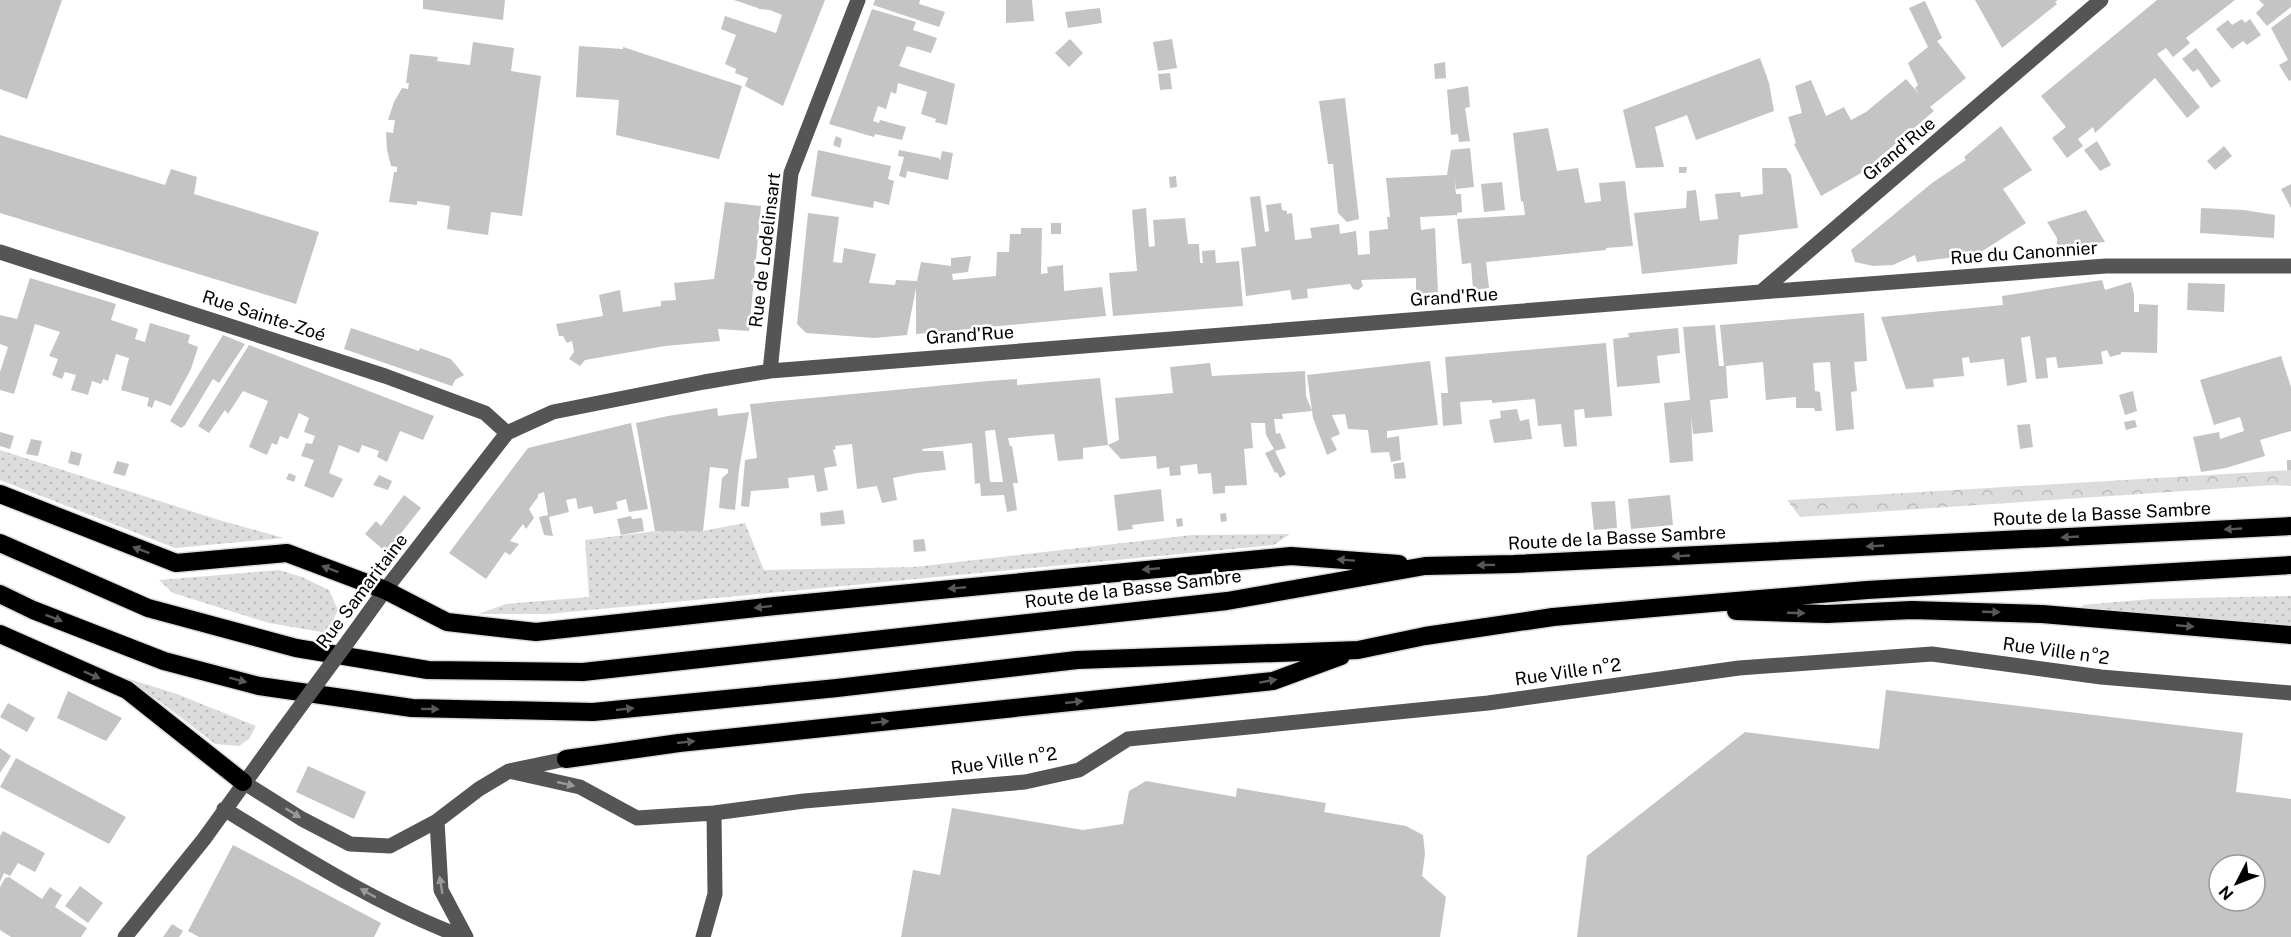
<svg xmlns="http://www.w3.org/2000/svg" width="2291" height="937" font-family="'Public Sans',sans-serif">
<defs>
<pattern id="grass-dots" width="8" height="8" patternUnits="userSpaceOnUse" patternTransform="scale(1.5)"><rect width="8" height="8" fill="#dcdcdc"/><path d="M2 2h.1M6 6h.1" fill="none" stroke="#bbb" stroke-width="1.8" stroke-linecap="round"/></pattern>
<pattern id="forest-crowns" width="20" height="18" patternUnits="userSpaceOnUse" patternTransform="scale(1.5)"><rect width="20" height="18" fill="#dcdcdc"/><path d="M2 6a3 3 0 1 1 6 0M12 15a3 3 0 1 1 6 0" fill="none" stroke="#bbb"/></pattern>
</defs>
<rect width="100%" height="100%" fill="#fff"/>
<path fill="url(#grass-dots)" d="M0 450 219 520 284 538 175 548 0 480Z
M745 523 764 570 914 567 1192 535 1290 534 1274 545 548 614H478L506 604 589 597 585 540 656 531H702Z
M279 570 302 577 329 590 338 610 327 633 269 623 173 593 159 580Z
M2291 596V629L2089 617 2082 605 2151 599Z
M120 676 177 694 256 726 249 739 239 746 215 744 162 703Z"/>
<path fill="url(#forest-crowns)" d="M2291 470V486L2274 485 1800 517 1787 500Z"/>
<path fill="#c4c4c4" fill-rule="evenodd" d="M0 0H62L27 99 0 89Z
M423 0H505L503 20 423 9Z
M734 0H825L783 106 745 86 748 78 735 73 736 69 725 64 736 35 721 29 725 16 776 33 782 15 770 10 759 9 758 8Z
M875 0H920L919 4 945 12 939 27 873 5Z
M1006 0H1032L1034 21 1006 23Z
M1975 0H2058L2055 2 2057 4 2002 48Z
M2157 0H2235L2186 38 2190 43 2173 57 2166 48 2157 54 2200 107 2187 118 2155 78 2095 133 2093 127 2078 139 2083 146 2067 158 2052 138 2066 127 2041 96Z
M2259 0H2291V7L2267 26 2256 13 2264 5Z
M1925 1 1942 38 1937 41 1966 78 1930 107 1934 111 1861 173 1821 196 1794 144 1796 143 1788 117 1802 113 1795 86 1811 80 1826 116 1844 107 1851 120 1866 112 1906 79 1919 94 1915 88 1918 85 1908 63 1928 47 1909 8Z
M1100 8 1102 23 1068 28 1065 12Z
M872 9 916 22 913 30 937 38 931 53 907 46 899 66 955 84 947 125 935 122 936 119 921 114 927 92 898 83 896 94 891 92 886 109 878 106 873 121 879 123 880 120 906 127 902 140 875 134 874 137 829 124Z
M2291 13V80L2289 81 2279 65 2288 60 2271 28Z
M2242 19 2245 23 2250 19 2261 35 2247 45 2243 41 2232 49 2216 29 2228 20 2232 25Z
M1070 39 1083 53 1069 67 1055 53Z
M1172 39 1177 68 1158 71 1153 42Z
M473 42 514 48 511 71 541 76 522 216 491 212 488 235 447 229 450 206 417 201V205L389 202 394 172H397V167L391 166 387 150 386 132 393 133 395 120H388L394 102 402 88 408 89 409 83H406L410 54 438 57 437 61 470 65Z
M579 46 623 49V47L742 86 719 159 616 135 619 100 576 97Z
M2196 48 2221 81 2211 88 2198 69 2193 72 2182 59Z
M1760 58 1769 83 1774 111 1696 140 1687 115 1655 127 1664 167 1636 168 1623 110Z
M1445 62 1446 78 1435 79 1434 64Z
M1170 73 1172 89 1160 90 1158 74Z
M1468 86 1470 107 1465 108 1470 141 1459 142 1458 134 1451 135 1447 90Z
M1345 98 1359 219 1347 222 1338 213 1333 164H1328L1319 101Z
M2001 126 2032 170 2003 189 2026 223 1978 254 1917 262 1915 255 1893 265 1873 266 1855 262 1851 250 1932 183 1966 160 1964 157Z
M1548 128 1557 171 1578 168 1585 203 1601 201 1599 183 1625 181 1633 246 1606 248V250L1486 262 1489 288 1473 290 1471 263 1462 264 1457 219 1525 215 1523 201 1521 202 1513 133Z
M0 135 165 185 171 169 197 177 194 194 319 232 296 304 0 213Z
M836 136 842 139 840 148 833 145Z
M2097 141 2111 165 2100 171 2084 150Z
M2224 146 2232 156 2215 170 2207 161Z
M1470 148 1474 187 1456 189 1454 175 1456 194H1461L1462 212 1457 213V215L1420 217 1421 230 1435 228 1438 292 1416 294V278L1361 280 1363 286 1358 290 1353 289 1350 284 1307 289 1308 298 1292 300 1290 290 1246 296 1241 248 1256 246 1250 197 1260 196 1265 232 1269 231 1266 205 1281 203 1282 210 1287 211V214L1292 213 1295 240 1312 238 1310 228 1339 224 1340 234 1356 231 1358 255 1370 254 1369 231 1388 229 1387 217H1390L1386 178 1447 175 1451 150Z
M818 150 891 166 888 179 894 181 889 205 874 201 873 208 811 196Z
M899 150 939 158 940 161 942 151 953 153 948 180 907 171 906 178 899 176 904 157 898 156Z
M1679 167H1687L1686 173H1679Z
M1762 168H1786L1791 175 1798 228 1739 235 1737 264 1642 274 1634 213 1686 208 1687 191 1696 190 1700 221 1718 219 1715 194 1740 192 1741 197 1763 194Z
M1176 176 1177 187 1170 188 1169 177Z
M1502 182 1505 210 1484 212 1481 184Z
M2291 184V208L2281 189Z
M725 202 761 206 749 331 718 329 720 341 665 346 585 360 580 366 569 359 574 352 572 341 567 343 563 336H559L556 324 603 316 599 295 620 290 623 312 661 306V301L676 300 674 283 714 279Z
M1146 208 1149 247 1155 246 1153 220 1185 218 1188 244H1199L1200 263H1203L1202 251 1215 250 1216 263 1239 261 1243 306 1113 316 1109 273 1137 271 1132 210Z
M2201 208 2244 210 2275 215 2274 238 2200 233Z
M2086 210 2105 242 2057 246V238L2047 222Z
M808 213 839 217 833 262 842 263 844 248 876 254 869 283 895 285 896 280 917 281 921 262 951 266V258L971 256 968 272 952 274 953 280 996 276 997 252H1009L1010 234H1021V228H1042L1041 274 1048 273 1047 267 1063 265 1064 291 1102 287 1106 316 916 334V288L907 335 874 338 806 333 797 324Z
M1051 223H1061V234H1051Z
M30 278 116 304 111 320 138 329 135 339 145 342 150 323 190 335 188 343 198 347 191 369 171 406 155 400 152 408 147 406 149 398 121 390 129 358 116 354 108 381 103 379 101 384 92 381 88 395 71 390 76 375 65 372 62 379 52 375 58 359 49 356 60 332 35 324 14 394 0 390V372L8 347 0 344V315L17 319Z
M2102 280 2105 290 2131 282 2134 294V312H2139V304L2158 305 2157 353 2121 352V354L2110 357 2107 350 2101 352 2103 364 2058 368 2056 357 2046 358 2048 378 2036 379 2030 336 2021 338 2027 382 2007 386 2004 359 1970 363 1969 357 1962 358 1964 376 1933 379 1934 387 1906 389 1881 317 2003 305 2002 296Z
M2188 283 2225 284 2224 312 2187 310Z
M1864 313 1867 361 1854 362 1857 391 1851 392 1854 429 1836 431 1830 362 1813 363 1815 391 1820 392 1822 411H1815L1814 408H1796V397L1766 400 1763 362 1726 366 1728 398 1710 400 1713 432 1693 434 1691 416 1693 461 1670 463 1664 403 1690 400 1683 327 1715 325 1719 366H1724L1720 325Z
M351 328 419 351 420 348 451 359 464 375 455 380 452 386 344 349Z
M1678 328 1680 353 1657 356 1660 383 1617 387 1613 339 1629 337 1628 333Z
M223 335 245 344 219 383 213 379 185 425 181 428 170 421Z
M1606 343 1612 416 1585 418 1584 409 1574 410 1577 446 1564 447 1561 424 1538 426 1535 399 1492 403V400L1460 402 1462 424 1443 426 1441 393H1448L1445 357Z
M249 345 434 416 423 440 400 431 387 462 377 457 379 451 362 445 359 453 339 445 329 473 343 479 333 498 304 486 314 460 301 456 306 443 312 444 315 436 304 432 309 418 299 413 288 439 280 436 277 445 272 443 267 455 249 447 268 401 243 391 228 414 225 410 209 433 198 426Z
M2281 356 2291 387V431L2260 440 2265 456 2226 468 2201 472 2193 437 2219 432 2220 439 2244 431 2240 417 2214 425 2200 380Z
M1430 361 1438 425 1387 431V438L1399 436 1401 460 1391 462 1389 452 1371 453 1368 430 1348 429 1345 414 1332 415 1340 434 1331 438 1337 450 1327 455 1313 418 1307 375Z
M1210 363 1212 376 1305 371 1306 396 1312 411 1282 414 1283 419H1274L1276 434 1280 433 1286 448 1275 451 1286 474 1280 478 1277 472 1275 473 1265 453 1274 449 1266 435 1265 423H1251L1253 448 1244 449 1247 485 1225 486V493L1213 494 1211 473 1198 474 1197 464 1180 466 1181 475 1170 476 1169 467 1157 469 1156 456 1121 459 1108 445 1119 440 1115 398 1173 393 1170 367Z
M1100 378 1108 445 1083 448V459L1058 461 1054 434 1008 438 1010 446H1012L1018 483H1013L1017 510 1007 512 1004 495 981 496 980 483 975 484 972 443 922 449 923 451H943L946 470 917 473 893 478 897 500 882 503 877 486 857 489 852 444 835 446 836 449 833 450 837 466 824 468 828 490 817 492 814 475 788 478 789 488 751 491 749 507 741 506 745 460 757 458 750 404 988 381 1017 379V385ZM992 430H995L1003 482H990L985 431Z
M2133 391 2137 411 2125 415 2119 395Z
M717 408 718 416 749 412 739 470 735 510 719 508 722 478 728 473V469L710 467 703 531H655L636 423 668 416Z
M1517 409 1520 421 1529 419 1532 439 1494 443 1489 420 1501 418 1500 411Z
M2135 420 2137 427 2126 430 2124 422Z
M631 423 648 509 629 512 626 499 616 502 618 509 594 514 592 506 578 509 576 498 566 500 569 512 549 517 553 536 544 535 539 517 548 515 544 492 538 494V497L529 509 534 518 526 529 523 524 510 541 519 544 510 555 505 552 486 579 449 553 528 448Z
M2030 424 2033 447 2020 449 2017 425Z
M0 432 14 436 10 449 0 446Z
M31 439 42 441 38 456 26 454Z
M71 451 82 454 79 466 68 463Z
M2287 460H2291V470H2287Z
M117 461 129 464 125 476 113 473Z
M1404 462 1406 478 1395 479 1393 464Z
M289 473 296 476 294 482 286 479Z
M379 475 392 481 388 490 373 485Z
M1161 489 1164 521 1132 525 1133 529 1118 531 1114 495Z
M404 495 421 508 386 552 365 534 376 521 381 526Z
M1670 495 1673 525 1631 529 1628 499Z
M1615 501 1617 528 1594 530 1591 502Z
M843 510 845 524 821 526 820 513Z
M1226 513 1227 521 1221 522 1220 514Z
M631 516 632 519 642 518 644 531 621 535 617 519Z
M1182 518 1183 526 1177 527 1176 519Z
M924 539 926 551 914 552 913 540Z
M1886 690 2243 733 2236 792 2291 799V937H1577L1587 856 1745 732 1879 749ZM2219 865H2255V901H2219Z
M68 691 122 718 106 741 57 718Z
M8 703 35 718 27 732 0 717Z
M0 748 11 756 0 773Z
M16 758 126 817 109 844 0 787Z
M308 766 366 792 354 819 296 792Z
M1146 781 1236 797 1237 788 1326 803 1324 812 1406 826 1423 835 1425 854 1422 876 1446 897 1440 937H901L913 870 940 875 952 808 1083 830 1123 824 1129 791Z
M3 831 45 853 35 872 18 863 10 876 4 873 0 882V836Z
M233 845 381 923 374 937H199L188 931Z
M9 877 42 899 50 887 62 895 55 907 87 928 81 937H11L0 930V887L5 878Z
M80 886 103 903 88 923 65 906Z
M172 924 183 931 179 937H163Z"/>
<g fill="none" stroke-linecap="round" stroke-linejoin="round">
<g stroke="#dbdbdb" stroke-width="21">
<path id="highway" d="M0 494 176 563 287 553 385 590 447 622 536 632 775 606 1291 556 1399 564
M0 543 148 608 296 648 428 670 583 672 1227 601 1425 566 1514 564 2291 526
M0 594 33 610 164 661 259 686 412 708 593 712 837 688 1077 660 1358 650 1425 636 1553 617 1653 608 1867 590 2291 565
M1736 611 1827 614 1912 610 2042 614 2291 635
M0 634 127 690 243 782
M566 759 679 743 1273 681 1341 656"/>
</g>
<path stroke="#555" stroke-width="15" d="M0 252 385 376 485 413 507 433
M1761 292 2106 266H2291
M770 371 791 173 858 0
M349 640 385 590 507 433 553 412 704 382 770 371 1761 292 2101 0
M509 771 580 787 637 818 714 813 804 801 1025 782 1079 770 1128 739 1488 703 1739 668 1932 654 2101 677 2291 693
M243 782 302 819 350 844 390 846 437 821
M224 809C301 856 379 906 463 937
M125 937 204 839 277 738
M466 937 441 890 437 821 479 789 509 771 566 759
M703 937 715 894 714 813"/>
<use href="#highway" stroke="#000" stroke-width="18"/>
<path stroke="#555" stroke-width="15" d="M277 738 349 640"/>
</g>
<defs><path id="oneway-solid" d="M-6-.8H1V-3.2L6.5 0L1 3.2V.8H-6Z" transform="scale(1.5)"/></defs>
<g fill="#595959">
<use href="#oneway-solid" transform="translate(2233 529) rotate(177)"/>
<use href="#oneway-solid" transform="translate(2070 537) rotate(177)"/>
<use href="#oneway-solid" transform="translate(1875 546) rotate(177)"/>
<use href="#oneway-solid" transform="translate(141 550) rotate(-159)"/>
<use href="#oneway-solid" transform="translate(1681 556) rotate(177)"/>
<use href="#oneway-solid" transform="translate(1346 560) rotate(-176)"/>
<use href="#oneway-solid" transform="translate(1486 565) rotate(179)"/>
<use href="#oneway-solid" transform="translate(330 569) rotate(-159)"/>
<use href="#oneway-solid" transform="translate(1151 569) rotate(175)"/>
<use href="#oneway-solid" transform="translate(957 588) rotate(175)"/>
<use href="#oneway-solid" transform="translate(763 607) rotate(174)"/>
<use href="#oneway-solid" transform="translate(1991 612) rotate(2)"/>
<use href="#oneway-solid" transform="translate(1796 613) rotate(2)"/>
<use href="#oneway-solid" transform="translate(54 618) rotate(21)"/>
<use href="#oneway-solid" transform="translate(2185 626) rotate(5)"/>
<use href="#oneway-solid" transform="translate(92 675) rotate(24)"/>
<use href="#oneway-solid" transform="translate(238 680) rotate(15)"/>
<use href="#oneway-solid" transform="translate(1268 681) rotate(-10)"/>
<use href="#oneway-solid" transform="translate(1074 702) rotate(-6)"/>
<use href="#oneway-solid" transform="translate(430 709) rotate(1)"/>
<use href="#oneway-solid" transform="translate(625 709) rotate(-6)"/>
<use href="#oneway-solid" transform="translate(880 722) rotate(-6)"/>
<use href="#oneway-solid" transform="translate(686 742) rotate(-6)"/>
</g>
<g fill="#999">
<use href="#oneway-solid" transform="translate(566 784) rotate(13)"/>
<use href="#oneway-solid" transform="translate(293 813) rotate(32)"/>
<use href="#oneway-solid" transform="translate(441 885) rotate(-99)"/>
<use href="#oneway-solid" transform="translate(368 893) rotate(-151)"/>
</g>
<g text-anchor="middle" stroke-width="5" stroke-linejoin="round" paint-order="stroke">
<g font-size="18" fill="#000" stroke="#fff">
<text transform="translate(1899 149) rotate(-40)" y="6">Grand'Rue</text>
<text transform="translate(765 250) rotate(-83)" y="6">Rue de Lodelinsart</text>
<text transform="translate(2024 253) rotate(-4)" y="6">Rue du Canonnier</text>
<text transform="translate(1454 297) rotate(-4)" y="6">Grand'Rue</text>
<text transform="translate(264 316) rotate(18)" y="6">Rue Sainte-Zoé</text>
<text transform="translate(970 335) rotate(-4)" y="6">Grand'Rue</text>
<text transform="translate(2102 514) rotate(-3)" y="6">Route de la Basse Sambre</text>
<text transform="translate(1617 538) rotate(-3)" y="6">Route de la Basse Sambre</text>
<text transform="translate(1133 589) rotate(-7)" y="6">Route de la Basse Sambre</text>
<text transform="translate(362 591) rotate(-53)" y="6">Rue Samaritaine</text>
<text transform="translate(2056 651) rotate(8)" y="6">Rue Ville n°2</text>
<text transform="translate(1568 672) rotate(-8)" y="6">Rue Ville n°2</text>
<text transform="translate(1004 761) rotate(-8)" y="6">Rue Ville n°2</text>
</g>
</g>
<g transform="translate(2237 883) rotate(228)"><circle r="28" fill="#ffffff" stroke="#999999" stroke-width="1.5"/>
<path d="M0-4.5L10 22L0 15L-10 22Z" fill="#000000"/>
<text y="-9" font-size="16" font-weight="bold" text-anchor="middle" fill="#000000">N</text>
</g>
</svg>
